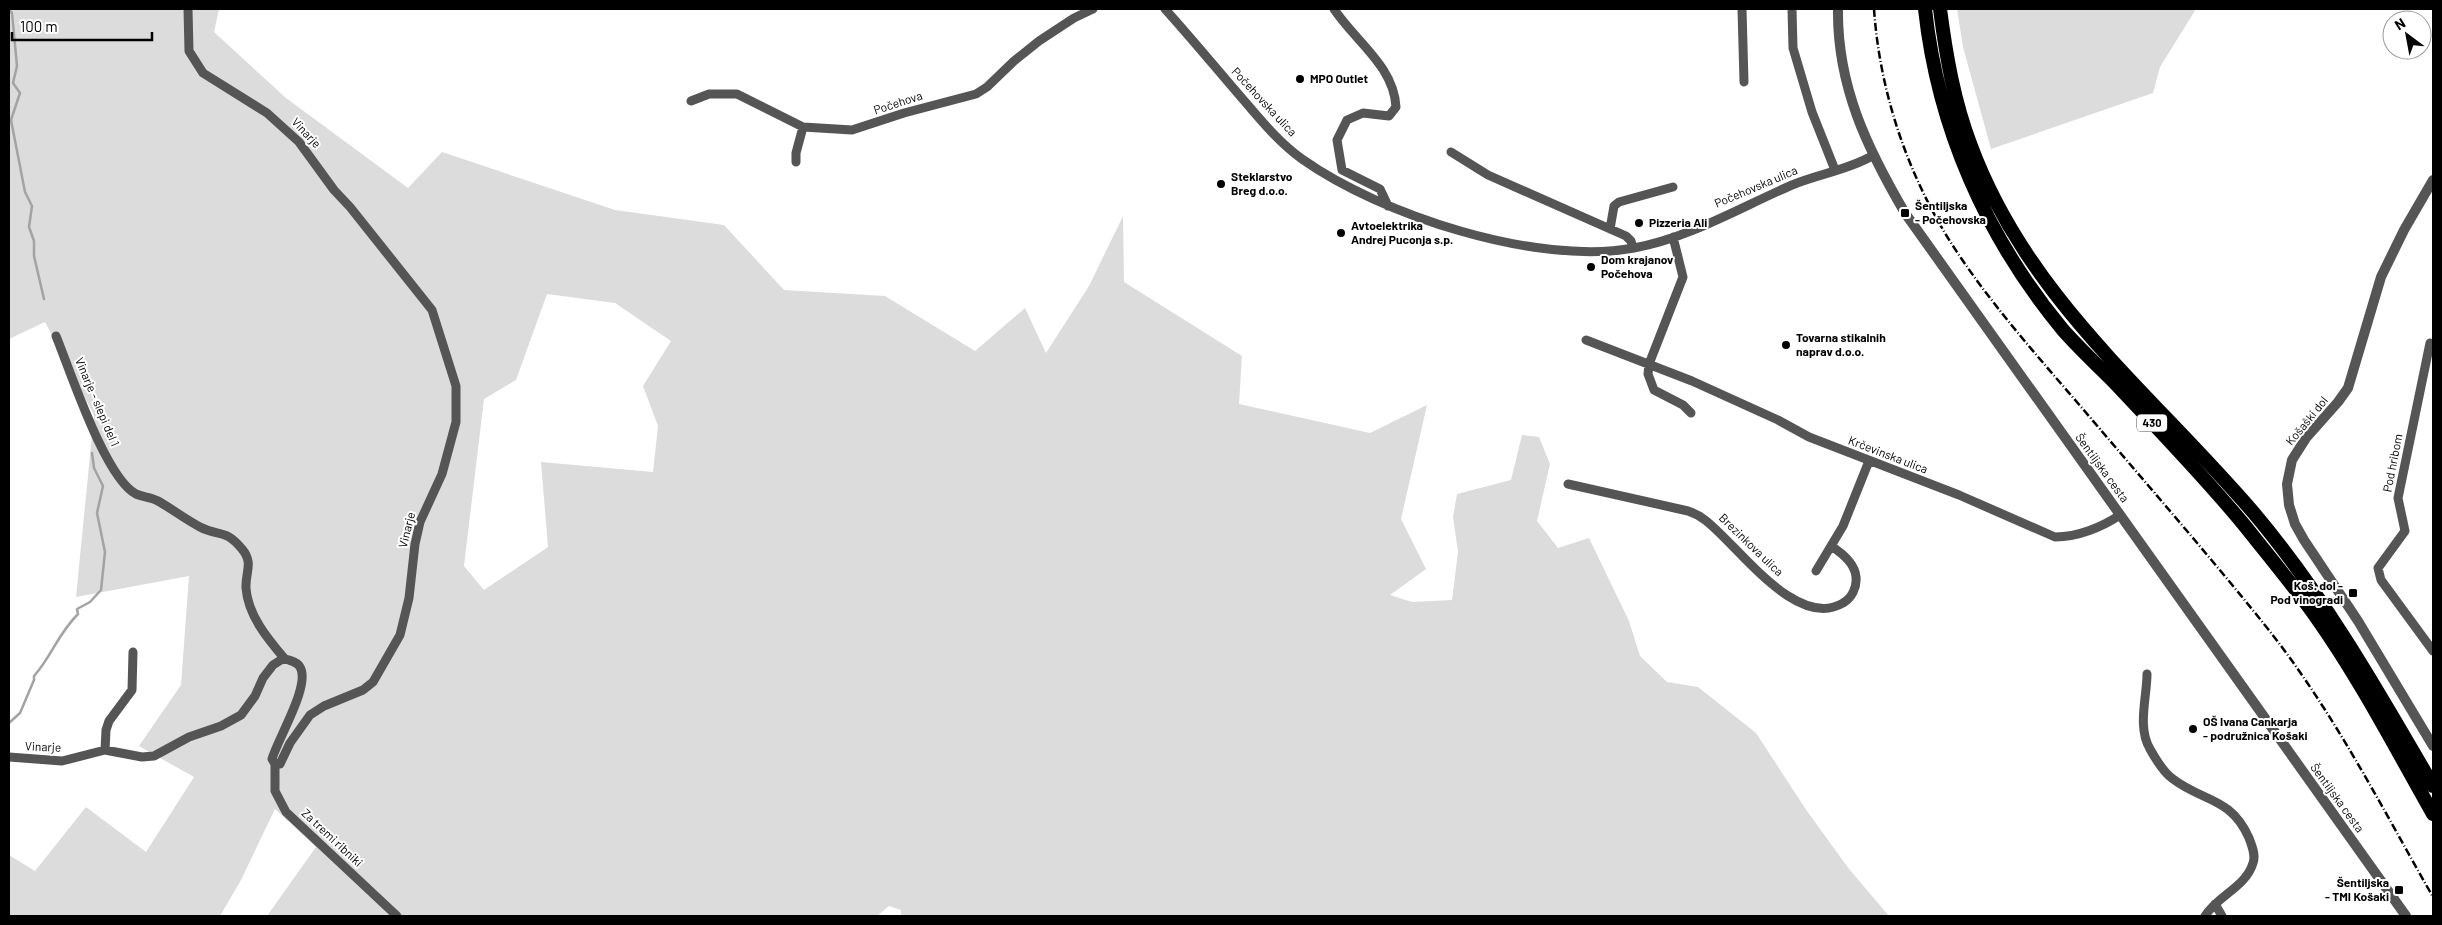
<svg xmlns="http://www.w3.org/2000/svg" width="2442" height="925" font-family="Barlow,sans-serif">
<rect width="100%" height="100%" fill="#fff"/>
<path fill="#dcdcdc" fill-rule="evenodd" d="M9 9H219L214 32 286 98 408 188 442 152 615 210 724 225 784 290 885 296 975 351 1025 308 1046 353 1089 286 1123 216 1124 282 1242 356 1239 404 1370 433 1427 405 1401 519 1426 569 1390 595 1412 602 1452 600 1458 552 1453 517 1457 494 1511 480 1522 435 1539 437 1550 464 1537 521 1558 548 1589 538 1629 621 1640 656 1667 682 1698 687 1756 733 1807 811 1849 869 1889 916H901V910L889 906 877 916H267L316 847 275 809 241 880 220 916H9V855L35 871 86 807 146 852 194 777 139 746 181 685 189 576 76 597 94 415 45 322 9 339ZM547 294 615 303 671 341 643 386 658 426 653 472 541 462 548 547 484 590 464 566 484 399 516 380Z
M1957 9H2196L2160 67 2153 93 1991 149 1963 47Z"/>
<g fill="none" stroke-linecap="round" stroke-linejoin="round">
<path stroke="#a3a3a3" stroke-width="2.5" d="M9 10 12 13 17 66 13 83 20 93 11 120 25 192 32 206 29 227 34 241V256L44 299
M9 723 20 713 34 680V676C52 656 57 635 78 614L77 609 90 602 101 590 105 552 97 513 103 486 94 468 92 453"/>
<path stroke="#555" stroke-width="9" d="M188 9 189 51 203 73 267 113 299 142 334 190 350 207 432 310 456 386V422L442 474 420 522 415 544 409 598 400 635 373 682 363 690 324 706 310 715 290 743 280 764H275
M1165 9C1193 40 1220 73 1247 104 1264 124 1281 144 1302 159 1381 215 1537 266 1634 248 1689 238 1741 207 1792 185 1818 174 1848 170 1872 156
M1334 9C1355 41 1394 66 1396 107L1389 116 1363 113 1347 120 1337 140 1342 170 1380 189 1388 206
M1742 9 1744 82
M1792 9 1793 48 1812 112 1835 170
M691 101 709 94H737L803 127 852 130 904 113 976 94 987 87 1014 61 1039 41 1074 18 1093 9
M1451 152 1488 175 1626 236 1631 241 1633 248
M796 162V153L803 127
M1610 229 1614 206 1619 202 1673 187
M1673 237 1683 277 1649 364 1648 374 1654 390 1683 405 1691 413
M56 336C70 370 105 478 136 494 143 497 151 497 158 501 172 509 185 519 200 527 219 537 225 528 242 549 254 563 245 573 246 588 248 615 267 638 284 658
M1586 340 1692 381 1778 420 1809 437 1959 495 2055 537C2078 537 2102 527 2120 515
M2430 343 2398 498 2405 531 2378 568 2381 580 2433 651
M1568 484 1688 511C1694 513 1700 516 1705 520 1737 544 1796 631 1843 603 1852 598 1857 587 1856 577 1855 563 1842 553 1831 546
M1816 571 1843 526 1869 461
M2147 674C2147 697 2137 727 2150 749 2155 758 2164 773 2173 779 2203 802 2231 797 2249 838 2252 846 2256 855 2253 863 2246 887 2217 896 2205 916
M105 750 106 730 109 721 132 690 133 652
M9 757 62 761 105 750 142 757 154 756 189 737 221 726 241 715 255 696 263 678 273 665 284 658C289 661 297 661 300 667 311 685 278 738 272 759L275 764V791L286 812 397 916
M2215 904 2222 916"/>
<path stroke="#555" stroke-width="10" d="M1838 9C1837 86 1867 148 1905 213L2406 916
M2433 180 2404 230 2381 277 2348 388 2338 402 2306 438 2292 460 2287 484 2289 505 2295 524 2304 540 2358 621 2433 746"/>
<path stroke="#000" stroke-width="14" d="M1925 9C1938 128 1986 237 2063 330 2079 348 2097 365 2114 382 2158 429 2204 476 2245 526 2268 555 2292 584 2314 614 2359 677 2395 747 2433 814
M1940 9C1946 55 1954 102 1971 146 2028 299 2150 392 2253 512 2324 596 2378 691 2433 786"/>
<path stroke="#000" stroke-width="2.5" stroke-dasharray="8 2.5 1 2.5" stroke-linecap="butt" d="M1874 9C1880 97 1911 185 1961 258 1997 311 2040 359 2082 408 2144 481 2208 554 2268 629 2333 711 2381 806 2433 897"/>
</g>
<g fill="#000" stroke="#fff" stroke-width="2">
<circle cx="1300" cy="79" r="5"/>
<circle cx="1221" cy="184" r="5"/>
<rect x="1900" y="208" width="10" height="10" rx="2.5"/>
<circle cx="1639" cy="223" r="5"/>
<circle cx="1341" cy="233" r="5"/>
<circle cx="1591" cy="267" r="5"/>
<circle cx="1786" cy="345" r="5"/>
<rect x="2348" y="588" width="10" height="10" rx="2.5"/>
<circle cx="2193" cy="729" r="5"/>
<rect x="2394" y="885" width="10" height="10" rx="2.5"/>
</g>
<g text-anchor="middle" stroke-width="4" stroke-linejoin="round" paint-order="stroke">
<rect fill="#fff" stroke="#4c4c4c" stroke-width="1" x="2137" y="414.5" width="30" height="17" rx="4"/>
<g font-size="11" font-weight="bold" fill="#000">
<text x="2152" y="427">430</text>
</g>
<g font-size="12" font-weight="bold" fill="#000" stroke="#fff" text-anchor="start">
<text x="1310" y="83">MPO Outlet</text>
<text x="1231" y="181">Steklarstvo<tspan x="1231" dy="14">Breg d.o.o.</tspan></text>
<text x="1915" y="210">Šentiljska<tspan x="1915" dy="14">- Počehovska</tspan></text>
<text x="1649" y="227">Pizzeria Ali</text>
<text x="1351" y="230">Avtoelektrika<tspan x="1351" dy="14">Andrej Puconja s.p.</tspan></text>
<text x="1601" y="264">Dom krajanov<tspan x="1601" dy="14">Počehova</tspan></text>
<text x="1796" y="342">Tovarna stikalnih<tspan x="1796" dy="14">naprav d.o.o.</tspan></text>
<text x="2343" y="590" text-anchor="end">Koš. dol -<tspan x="2343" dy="14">Pod vinogradi</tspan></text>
<text x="2203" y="726">OŠ Ivana Cankarja<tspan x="2203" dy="14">- podružnica Košaki</tspan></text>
<text x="2389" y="887" text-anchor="end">Šentiljska<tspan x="2389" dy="14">- TMI Košaki</tspan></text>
</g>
<g font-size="12" fill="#000" stroke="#fff">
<text transform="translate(1264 102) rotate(47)" y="4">Počehovska ulica</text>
<text transform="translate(898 103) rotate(-18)" y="4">Počehova</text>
<text transform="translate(306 133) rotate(47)" y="4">Vinarje</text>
<text transform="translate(1756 187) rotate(-23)" y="4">Počehovska ulica</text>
<text transform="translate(97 402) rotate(67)" y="4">Vinarje - slepi del 1</text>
<text transform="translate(2307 421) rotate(-51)" y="4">Košaški dol</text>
<text transform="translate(1888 455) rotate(21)" y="4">Krčevinska ulica</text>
<text transform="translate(2393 463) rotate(-79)" y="4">Pod hribom</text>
<text transform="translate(2102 468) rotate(54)" y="4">Šentiljska cesta</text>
<text transform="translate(407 530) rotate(-76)" y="4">Vinarje</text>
<text transform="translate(1751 545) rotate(44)" y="4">Brezinkova ulica</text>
<text transform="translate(43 747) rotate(2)" y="4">Vinarje</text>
<text transform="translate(2337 798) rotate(54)" y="4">Šentiljska cesta</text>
<text transform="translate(332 838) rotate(43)" y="4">Za tremi ribniki</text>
</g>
</g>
<rect width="2442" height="925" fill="none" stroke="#000000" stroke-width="20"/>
<g transform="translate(2407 35) rotate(328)"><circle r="24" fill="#ffffff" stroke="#999999"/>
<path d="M0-4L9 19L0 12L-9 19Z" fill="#000000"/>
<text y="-8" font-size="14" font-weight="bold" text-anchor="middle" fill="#000000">N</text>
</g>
<path d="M12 32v8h140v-8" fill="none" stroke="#000000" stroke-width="2.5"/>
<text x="20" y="32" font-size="15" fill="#000000" stroke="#ffffff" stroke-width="4" paint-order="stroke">100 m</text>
</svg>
